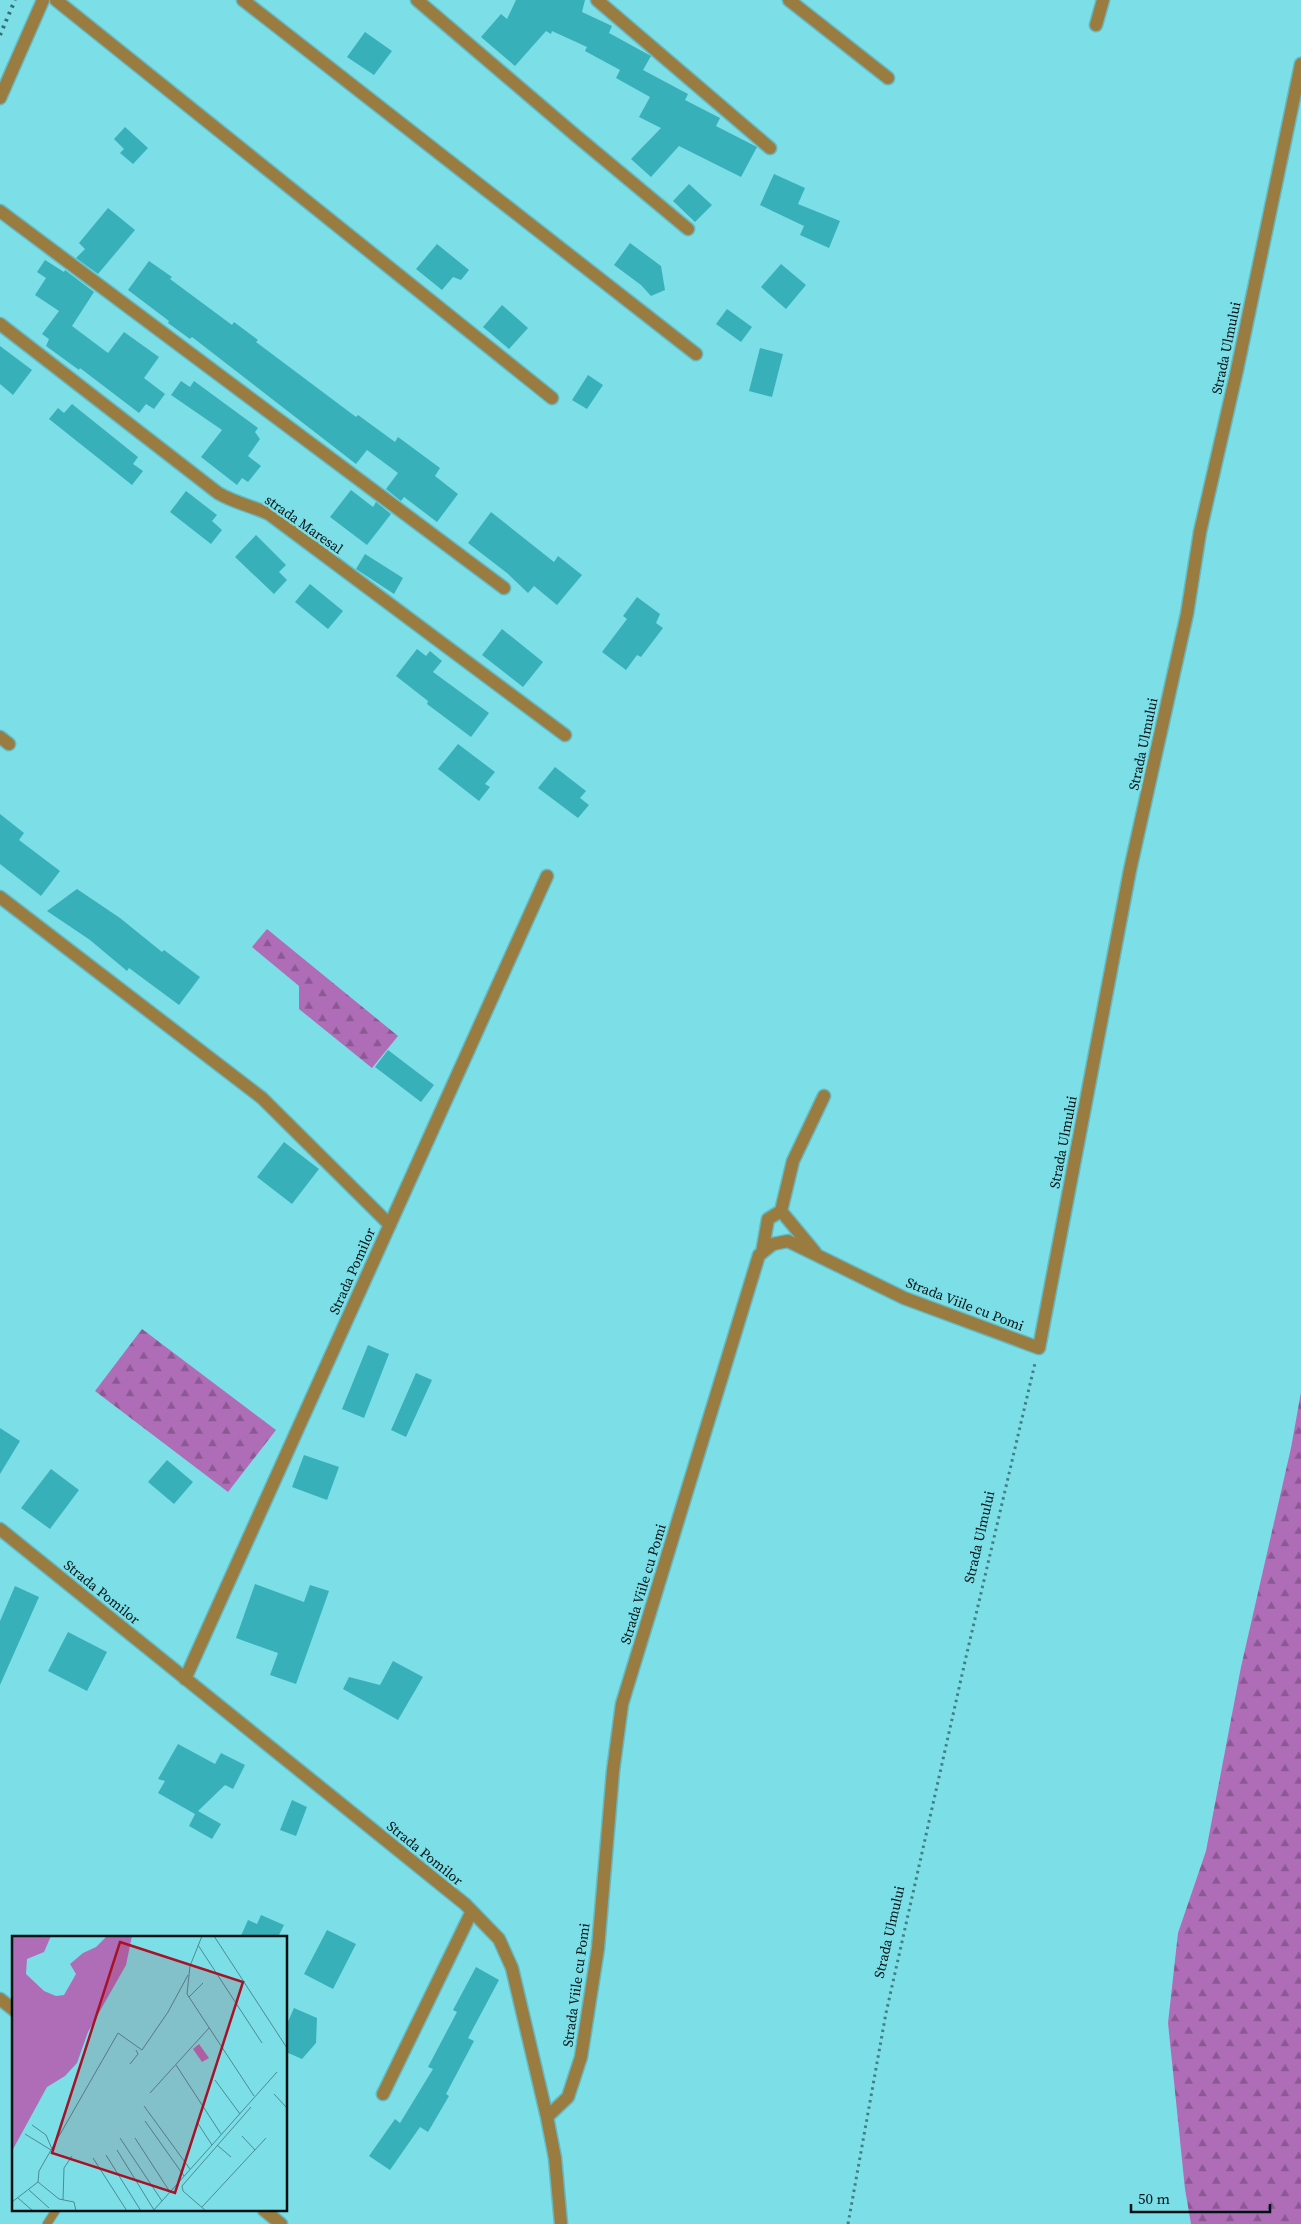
<svg xmlns="http://www.w3.org/2000/svg" width="1301" height="2224" font-family="'Source Serif 4',serif">
<defs>
<pattern id="forest-firs" width="22" height="20" patternUnits="userSpaceOnUse" patternTransform="scale(1.25)"><rect width="22" height="20" fill="#af6db7"/><path d="M5 1l3.5 6h-7zM16 11l3.5 6h-7z" fill="#8c5894"/></pattern>
</defs>
<rect width="100%" height="100%" fill="#7cdee7"/>
<path fill="url(#forest-firs)" d="M267 929 398 1036 372 1068 299 1009V986L252 947Z
M142 1329 276 1430 228 1492 95 1391Z
M1301 1392V2224H1191L1185 2189 1168 2023 1178 1933 1206 1851 1241 1667 1291 1448Z"/>
<path fill="#38b0ba" d="M516 0H585L582 12 612 26 609 33 651 56 643 70 688 94 685 100 720 118 716 126 757 147 741 177 679 146 651 177 631 159 661 128 639 117 650 97 616 78 620 70 585 51 587 47 552 31 551 34 546 31 515 66 481 37 501 14 507 19Z
M365 32 392 51 374 75 347 57Z
M125 127 148 148 133 164 120 153 124 149 114 139Z
M774 174 805 188 798 204 840 221 829 248 800 235 804 226 760 205Z
M689 184 712 205 695 222 673 201Z
M108 208 135 230 98 274 76 258 85 249 79 243Z
M630 243 661 266 665 290 651 296 641 285 614 265Z
M437 244 469 270 461 280 453 277 442 290 416 269Z
M45 260 64 272 65 270 94 292 72 326 108 353 124 332 159 357 144 378 165 394 154 409 146 404 139 413 80 368 79 370 46 346 49 339 42 334 59 311 35 295 46 278 37 272Z
M149 261 172 277 170 279 232 325 234 322 258 340 256 342 356 417 358 415 395 442 398 437 440 468 435 476 458 494 437 522 404 497 401 501 386 489 398 473 367 450 356 464 192 337 190 339 168 323 169 321 128 290Z
M781 264 806 285 786 309 761 287Z
M502 305 528 328 509 349 483 327Z
M727 309 752 327 741 342 716 324Z
M0 346 32 370 13 395 0 384Z
M760 348 783 354 772 397 749 391Z
M588 375 603 385 587 409 572 400Z
M181 381 190 387 194 381 258 428 255 432 260 439 248 456 261 466 248 482 242 478 237 485 201 457 222 430 171 395Z
M72 404 138 457 133 464 143 471 132 485 49 419 58 408 64 413Z
M351 490 373 507 376 502 391 514 367 545 330 517Z
M186 491 217 515 212 521 222 530 211 544 170 512Z
M491 512 554 562 558 556 582 575 557 605 534 586 528 593 507 573 468 543Z
M256 535 286 565 279 572 287 580 274 594 235 557Z
M365 554 403 578 394 594 356 569Z
M310 584 343 611 328 629 295 602Z
M637 597 660 614 656 623 663 628 641 657 637 655 626 670 602 652 627 619 623 616Z
M502 629 543 662 523 687 482 655Z
M417 649 426 656 430 651 442 661 433 672 489 713 471 737 427 704 428 701 396 676Z
M458 744 495 772 485 784 490 787 479 801 438 769Z
M555 767 586 791 580 798 589 805 578 818 538 788Z
M0 814 24 833 19 840 60 871 41 896 0 864Z
M77 889 120 918 162 952 164 950 200 977 179 1005 129 968 127 971 90 940 47 911Z
M388 1050 434 1085 421 1102 375 1067Z
M284 1142 319 1169 292 1204 257 1177Z
M368 1345 389 1354 364 1418 342 1409Z
M416 1373 432 1380 406 1437 391 1430Z
M0 1428 20 1441 0 1474Z
M304 1455 339 1467 327 1500 292 1487Z
M167 1460 193 1482 174 1504 148 1482Z
M51 1469 79 1490 50 1529 21 1508Z
M255 1584 304 1602 310 1585 329 1591 296 1684 270 1675 278 1653 236 1638Z
M15 1586 39 1597 0 1685V1621Z
M68 1632 107 1652 87 1691 48 1671Z
M393 1661 423 1677 398 1720 343 1689 349 1677 380 1685Z
M178 1744 215 1764 221 1753 245 1765 233 1789 225 1785 198 1811 221 1824 212 1839 189 1826 195 1814 158 1793 165 1781 158 1779Z
M292 1800 307 1807 296 1836 280 1830Z
M261 1915 284 1925 279 1935 284 1938H240L248 1920 257 1924Z
M327 1930 356 1944 333 1989 304 1974Z
M476 1967 499 1980 468 2038 474 2041 446 2094 449 2096 428 2132 420 2127 390 2170 369 2156 395 2119 400 2123 433 2069 428 2067 457 2012 453 2010Z
M294 2008 317 2018 316 2043 302 2059 286 2052V2026Z"/>
<g fill="none" stroke-linecap="round" stroke-linejoin="round">
<g stroke="#66b9c1" stroke-width="10">
<path id="lane" d="M47 2224 56 2210"/>
</g>
<g stroke="#66b9c1" stroke-width="15">
<path id="street" d="M56 0 552 398
M243 0 696 354
M417 0 574 134 688 229
M597 0 770 148
M789 0 888 78
M1096 25 1103 0
M0 98 43 0
M0 211 504 588
M0 324 218 493C235 503 252 506 269 514L565 735
M0 737 9 744
M0 897 262 1098 390 1225
M815 1252 781 1211 793 1161 824 1096
M762 1253 768 1219 781 1211
M0 1529 465 1904 499 1939 512 1968 547 2117 555 2158 561 2224
M185 1679 547 876
M0 1999 14 2010
M383 2094 472 1911
M547 2117 568 2097 581 2057 598 1948 613 1771 622 1704 759 1255 773 1244 788 1241 904 1298 1039 1348 1130 870 1187 614 1200 532 1237 370 1301 64
M264 2210 281 2224"/>
</g>
<path stroke="#427f84" stroke-width="3" stroke-dasharray="2.5 4" stroke-linecap="butt" d="M848 2224 886 2013 966 1657 1035 1363"/>
<use href="#lane" stroke="#9a7c41" stroke-width="8"/>
<use href="#street" stroke="#9a7c41" stroke-width="12"/>
<path stroke="#376c71" stroke-width="4" stroke-dasharray="2.5 5" stroke-linecap="butt" d="M0 35 15 0"/>
</g>
<g text-anchor="middle" stroke-width="5" stroke-linejoin="round" paint-order="stroke">
<g font-size="14" fill="#001113" stroke="#7cdee7">
<text transform="translate(1226 348) rotate(-78)" y="5">Strada Ulmului</text>
<text transform="translate(304 524) rotate(35)" y="5">strada Maresal</text>
<text transform="translate(1143 744) rotate(-78)" y="5">Strada Ulmului</text>
<text transform="translate(1063 1142) rotate(-79)" y="5">Strada Ulmului</text>
<text transform="translate(352 1271) rotate(-66)" y="5">Strada Pomilor</text>
<text transform="translate(965 1304) rotate(21)" y="5">Strada Viile cu Pomi</text>
<text transform="translate(979 1537) rotate(-77)" y="5">Strada Ulmului</text>
<text transform="translate(643 1584) rotate(-73)" y="5">Strada Viile cu Pomi</text>
<text transform="translate(102 1592) rotate(39)" y="5">Strada Pomilor</text>
<text transform="translate(425 1853) rotate(39)" y="5">Strada Pomilor</text>
<text transform="translate(889 1932) rotate(-77)" y="5">Strada Ulmului</text>
<text transform="translate(576 1985) rotate(-82)" y="5">Strada Viile cu Pomi</text>
</g>
</g>
<g transform="translate(12 1936)">
<rect width="275" height="275" fill="#7cdee7"/>
<path d="M0 0H39L32 16 15 23 14 38 32 55 44 60 52 59 64 38 58 28 71 17 84 11 95 0H120L114 29 76 96 65 127 53 140 35 151 0 215ZM187 108 197 122 190 126 181 113Z" fill="#af6db7"/>
<path fill="none" stroke="#4a8c92" stroke-width="1" d="M190 0 178 30 175 58 242 160M202 0 275 112M186 9 250 107M177 61 191 47M118 128 126 118 124 114M164 129 209 198M203 144 228 178M138 157 197 92M262 158 275 172M132 170 178 233M133 185 172 240M185 186 200 209 265 136M20 189 34 199 40 213M13 198 39 214M230 200 243 214M108 202 150 265M123 202 158 256M205 209 219 221M105 214 142 274M94 219 129 275M81 222 115 275M26 246 47 263 62 266 64 275M17 254 37 272M6 262 21 275M51 264 52 232 60 220M0 266 26 246 27 235 106 97 130 114 156 76 176 39M190 271 254 202M141 275 200 209M194 275 171 255 170 250 239 171"/>
<path fill="#a81226" fill-opacity="0.15" stroke="#a81226" stroke-width="2.5" d="M108 6 231 46 163 257 40 217Z"/>
<rect width="275" height="275" fill="none" stroke="#001113" stroke-width="2.5"/>
</g>
<path d="M1131 2204v8h139v-8" fill="none" stroke="#001113" stroke-width="2.5"/>
<text x="1138" y="2204" font-size="15" fill="#001113" stroke="#7cdee7" stroke-width="4" paint-order="stroke">50 m</text>
</svg>
